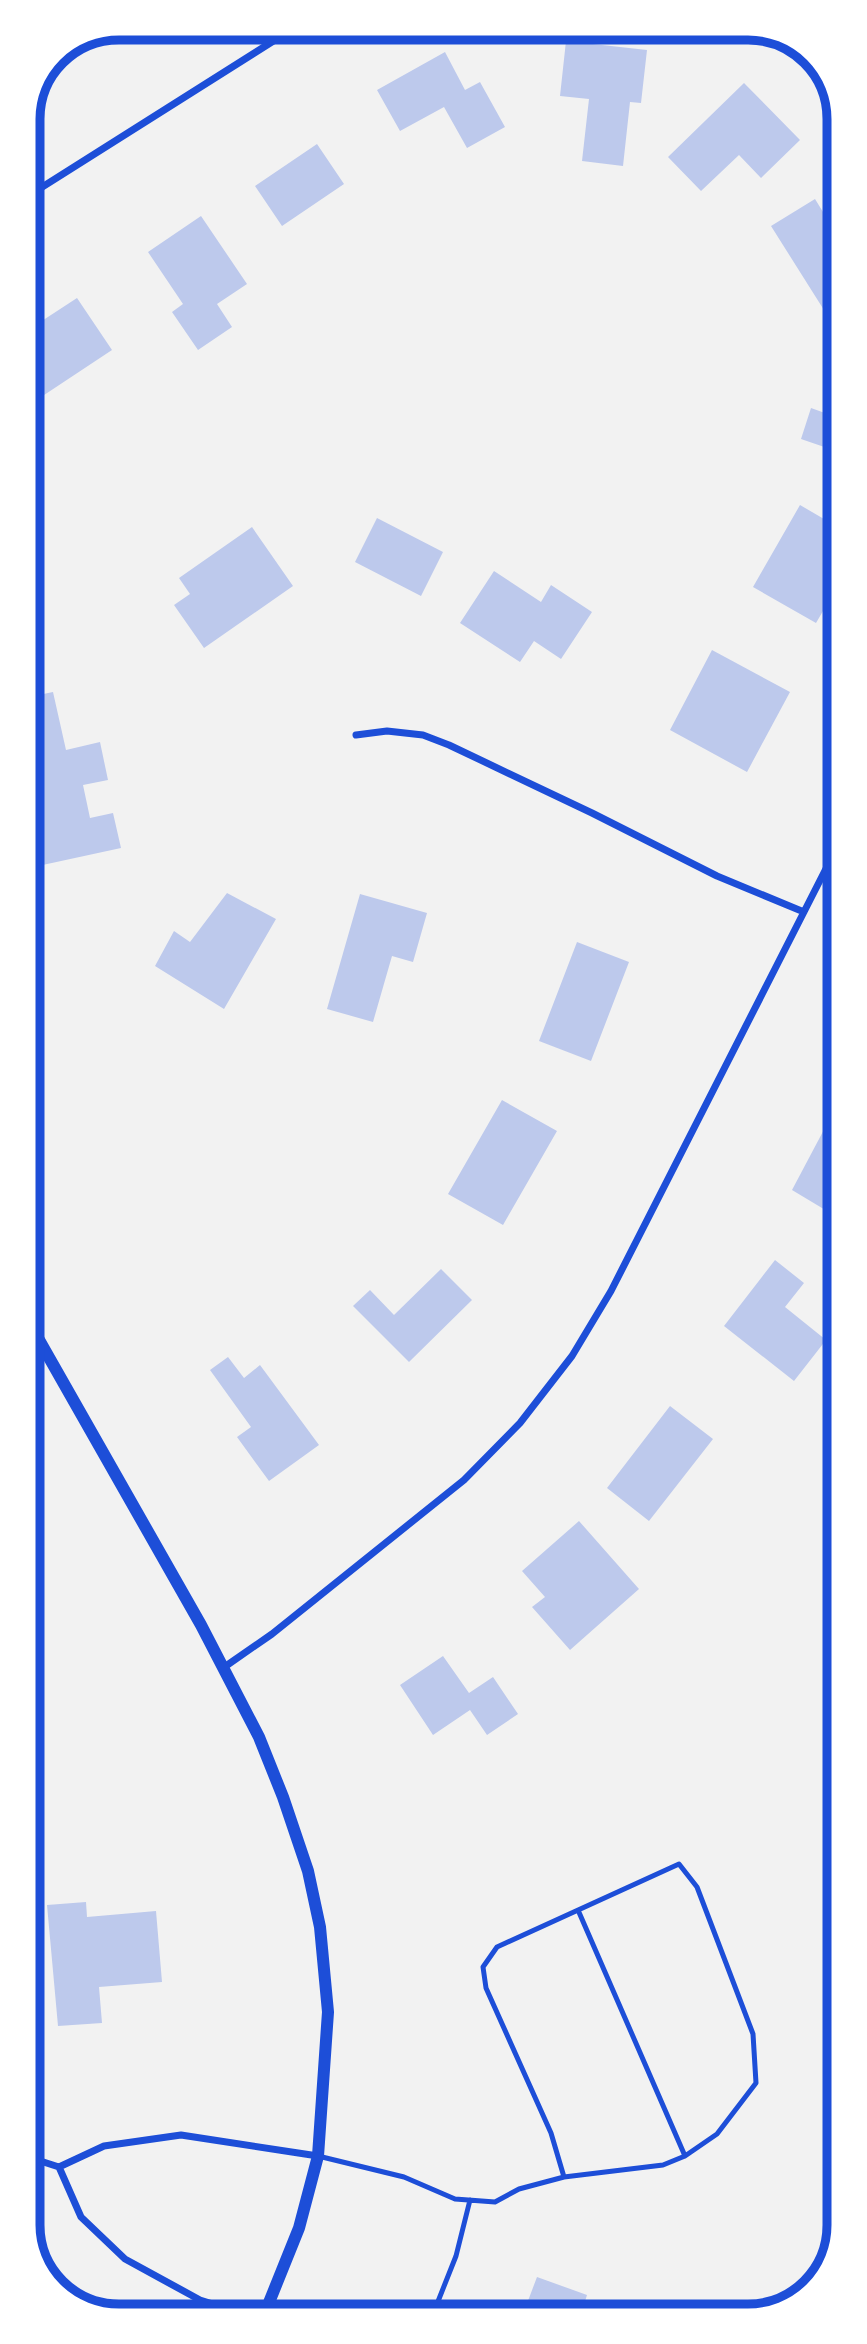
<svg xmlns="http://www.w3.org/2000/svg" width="867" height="2344" font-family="Manrope,sans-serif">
<rect width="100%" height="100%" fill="#f2f2f2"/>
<path fill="#bdc9ec" d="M566 41 647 50 641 103 630 102 623 166 582 161 589 99 560 96Z
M445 52 465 90 480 82 505 127 467 148 444 107 400 131 377 90Z
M744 83 800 140 761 178 739 155 701 191 668 157Z
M317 144 344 184 282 226 255 186Z
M815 199 836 233V314L829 318 771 226Z
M201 216 247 284 217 304 232 327 198 350 172 312 183 304 148 252Z
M77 298 112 350 29 405 28 330Z
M811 408 836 417V451L801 439Z
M800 505 836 526 837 587 816 623 753 587Z
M377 518 443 552 421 596 355 562Z
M252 527 293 586 204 648 174 605 190 594 179 578Z
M494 571 541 602 551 585 592 612 561 659 534 641 520 662 460 623Z
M712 650 790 692 747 772 670 730Z
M53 692 66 750 100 742 108 780 83 785 90 818 113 813 121 848 38 866 29 824V697Z
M227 893 276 919 224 1009 155 966 174 931 190 942Z
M360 894 427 913 413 962 392 956 373 1022 327 1009Z
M577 942 629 962 591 1061 539 1041Z
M502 1100 557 1131 503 1225 448 1194Z
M837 1105V1217L792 1190Z
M775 1260 804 1283 785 1307 826 1340 794 1381 724 1326Z
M441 1269 472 1300 409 1362 353 1306 370 1290 394 1315Z
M228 1357 244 1378 260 1365 319 1445 269 1481 237 1437 251 1427 210 1370Z
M670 1406 713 1439 649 1521 607 1488Z
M579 1521 639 1589 570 1650 532 1607 545 1597 522 1571Z
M443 1656 469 1693 493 1677 518 1714 487 1735 470 1710 433 1735 400 1685Z
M86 1902 87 1917 156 1911 162 1982 99 1987 102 2023 58 2026 47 1905Z
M537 2277 587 2295 581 2314H523Z"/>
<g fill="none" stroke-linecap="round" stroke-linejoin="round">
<path stroke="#1d4ed8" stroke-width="5" d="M318 2156 404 2177 455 2199 495 2202 519 2189 564 2177 551 2133 486 1988 483 1967 497 1947 679 1864 697 1887 753 2034 756 2083 717 2134 685 2156
M564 2177 663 2165 685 2156 578 1910
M433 2314 456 2256 470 2200"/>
<path stroke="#1d4ed8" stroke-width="7" d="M28 196 294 28
M356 735 387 731 423 735 449 745 592 813 717 876 804 912
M223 1668 272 1634 464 1480 520 1423 572 1356 611 1291 837 847
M31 2158 59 2167 104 2146 181 2135 318 2156
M59 2167 81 2217 125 2259 200 2300 248 2315"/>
<path stroke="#1d4ed8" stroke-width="12" d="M30 1324 201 1625 259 1737 283 1797 308 1871 320 1927 328 2012 318 2156 299 2228 264 2315"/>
</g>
<path d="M0 0H867V2344H0ZM119 40H748A79 79 0 0 1 827 119V2225A79 79 0 0 1 748 2304H119A79 79 0 0 1 40 2225V119A79 79 0 0 1 119 40Z" fill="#fff" fill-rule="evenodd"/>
<path fill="none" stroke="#1d4ed8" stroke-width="9" d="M119 40H748A79 79 0 0 1 827 119V2225A79 79 0 0 1 748 2304H119A79 79 0 0 1 40 2225V119A79 79 0 0 1 119 40Z"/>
</svg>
